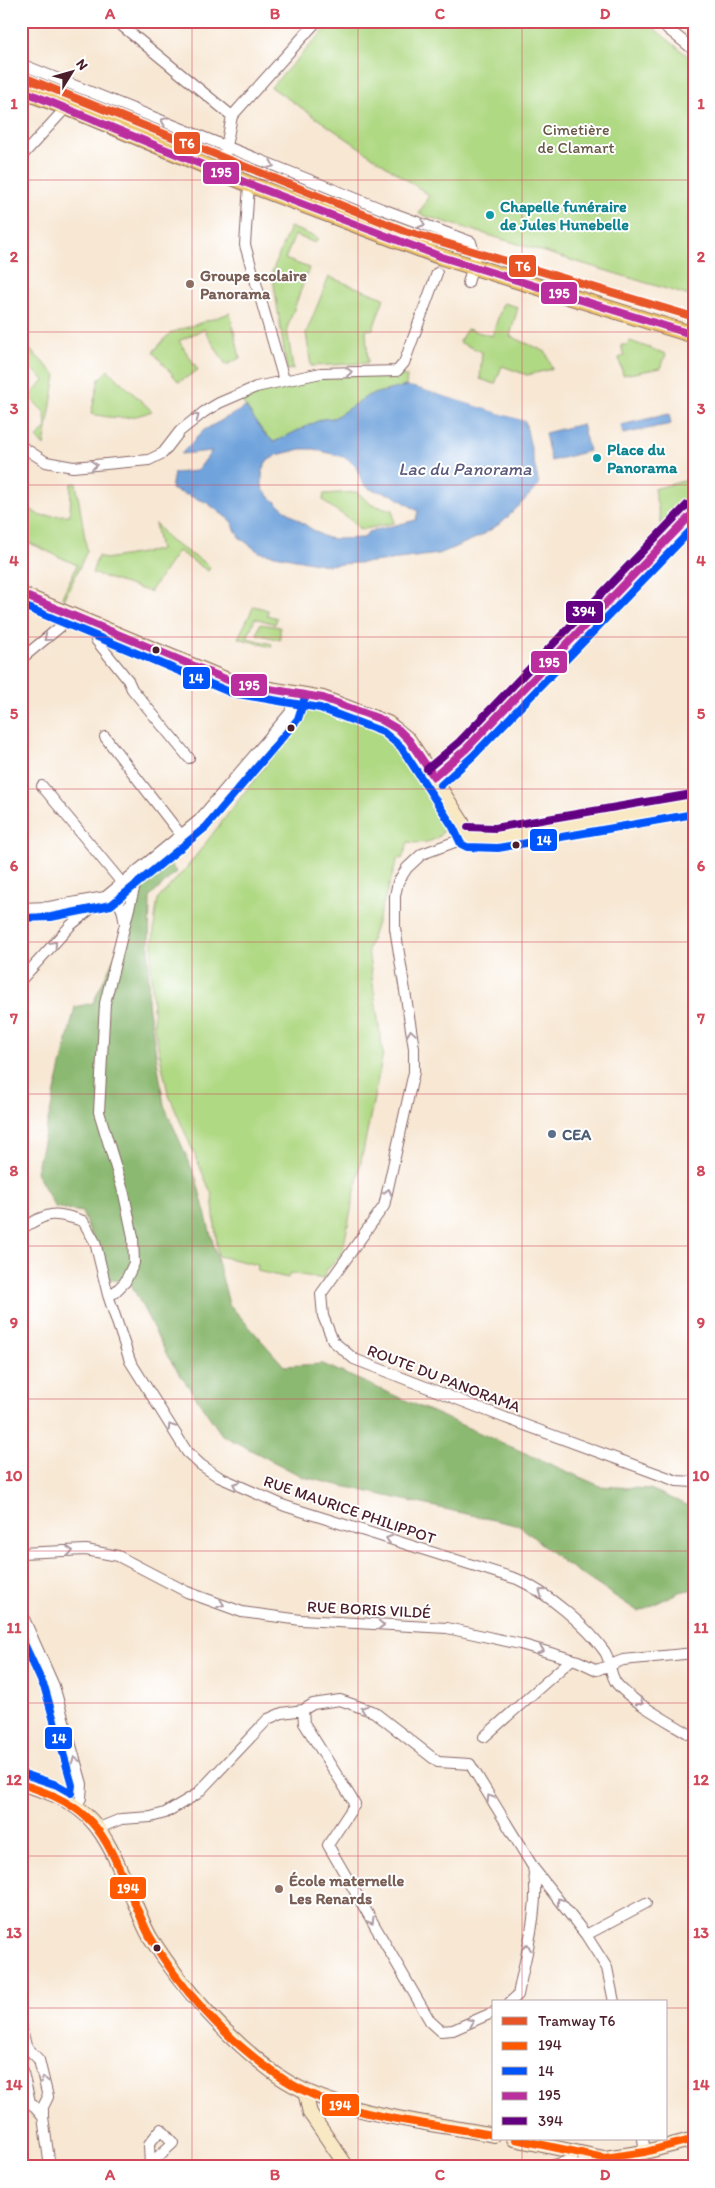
<svg xmlns="http://www.w3.org/2000/svg" width="715" height="2188" font-family="Itim,sans-serif">
<rect width="100%" height="100%" fill="#fff"/>
<filter id="ink" filterUnits="userSpaceOnUse"><feTurbulence type="fractalNoise" baseFrequency=".02" numOctaves="2"/><feDisplacementMap in="SourceGraphic" scale="10" xChannelSelector="R" yChannelSelector="G"/><feConvolveMatrix kernelMatrix="1 2 1 2 8 2 1 2 1" color-interpolation-filters="sRGB"/></filter>
<filter id="wash" filterUnits="userSpaceOnUse"><feTurbulence type="fractalNoise" baseFrequency=".0096" numOctaves="4" result="noise"/><feDisplacementMap in="SourceGraphic" scale="20" xChannelSelector="R" yChannelSelector="G"/><feGaussianBlur stdDeviation="1.12" result="paint"/><feColorMatrix in="noise" values="0 0 0 0 0 0 0 0 0 0 0 0 0 0 0 0 0 1.4 0 .05"/><feComposite in="paint" operator="in"/></filter>
<g filter="url(#wash)">
<rect width="100%" height="100%" fill="#f7e7d3"/>
<path fill="#b0d984" stroke="#7d7c58" d="M333 21H645L694 61V304L691 303 693 297 419 214 429 195 271 87Z
M290 227 318 238 315 243 295 235 285 259 309 268 287 328 293 369 287 370 272 272Z
M329 277 384 298 373 329 366 330 368 363 311 366 306 333Z
M503 303 518 307 510 336 546 352 552 369 527 375 502 366 495 384 480 379 482 352 459 342 467 329 492 336Z
M230 313 240 358 226 365 204 329 179 341 198 370 179 382 153 352 170 333Z
M21 341 56 375 44 446 37 438 46 427 45 413 29 397 44 380 25 362 21 365Z
M630 341 666 354 661 368 623 375 619 358 624 356 621 345H626Z
M108 370 152 411C128 420 116 419 91 414L99 379Z
M371 374 407 376 406 386 369 395 334 418 322 419 274 442 263 432 239 397C282 382 326 376 371 374Z
M694 478V496L662 527 654 489Z
M76 483 87 551 64 600 62 597 77 565 21 539V502L40 516 70 515 71 484Z
M357 492 372 505 393 510 394 523 360 530C349 515 336 513 323 500L324 494Z
M155 523 170 541 207 564 210 567 208 571 178 551 150 592 92 573 98 556 105 559 160 550Z
M254 606 268 610 267 615 277 618 275 624 255 618 247 638 272 644 271 647 238 638Z
M260 624 280 627V640L257 634Z
M313 708 372 725 401 745 447 811C450 837 430 846 408 842L402 859 398 858 368 950 383 1054 342 1254 325 1272 324 1279 290 1273 288 1278 257 1271 258 1265 218 1256 212 1195 168 1093 154 1028 151 967 155 917 158 899 188 866 307 711Z"/>
<path fill="#8cb972" stroke="#6b6c4e" d="M166 857 176 872 150 897 148 1003 164 1105 196 1178 229 1304 284 1366 323 1364 600 1486 650 1489 689 1506 694 1505V1589L679 1592 639 1612 563 1562 520 1526 303 1477 222 1435 168 1357 131 1284 109 1279 82 1212 55 1207 36 1172 75 1007 93 1003 123 939 141 873Z"/>
<path fill="#70a3dc" stroke="#5d6184" fill-rule="evenodd" d="M406 386 415 387 525 421 539 485 504 521 481 536 439 554 373 562 327 565 259 552 239 537 231 521 206 502 171 489 174 473 197 471 212 451 181 454 204 430 246 407 263 432 274 442 322 419 334 418 369 395ZM301 449H314L347 458 356 467 363 483 370 489 393 495 418 511 416 520 368 532 364 538C352 538 340 540 328 538 318 536 267 498 263 489 260 480 263 470 266 462L277 455Z
M669 414 671 424 623 434 621 425Z
M582 424 589 451 551 461 545 433Z"/>
<path fill="#f7e7d3" d="M407 384H416L524 418 525 421 415 387 406 386Z"/>
</g>
<g filter="url(#ink)">
<g fill="none" stroke-linecap="round" stroke-linejoin="round">
<g stroke="#876566" stroke-width="12">
<path id="street" d="M116 21 232 116 221 172
M658 21 694 50
M21 64 382 209 471 242 475 257 468 283
M232 116 317 21
M21 157 62 112 69 108
M249 184 245 245 284 380
M21 446 46 462 73 467 149 460 163 453 180 431 204 412 219 403 256 387 321 373 397 371 404 363 437 273
M92 624 96 640 128 680 132 689 189 758
M21 659 60 627 69 615
M105 737 181 835
M434 777 466 749 694 512
M42 786 122 883
M468 837 422 854 407 868 398 882 395 896V928L414 1048V1072L384 1206 321 1294 323 1316 333 1341 354 1359 503 1417 677 1481 694 1482
M21 908 49 907 105 897C118 900 123 906 124 920
M21 980 71 925 199 820 290 713 295 694
M21 1229C49 1212 52 1211 83 1221L95 1242 108 1295 130 1361 187 1452 201 1465 219 1477 285 1506 517 1579C546 1592 587 1626 605 1652 611 1662 610 1676 617 1684 633 1703 672 1723 694 1737
M108 1295 114 1293 125 1282 134 1263 133 1237 124 1194 99 1112 105 1003 139 869
M21 1553 86 1550 118 1556 187 1592 242 1612 301 1620 447 1628 520 1644 578 1661 597 1670 623 1660 694 1653
M21 1612 54 1686 82 1784 81 1798 76 1807
M303 1710 304 1723 355 1804 328 1845 430 2021 441 2031 453 2030 494 2012
M484 1737 572 1659
M99 1828 121 1819 151 1817 165 1813 197 1794 268 1719 282 1713 303 1710 313 1704 340 1700 374 1712 438 1762 470 1764 533 1867C541 1905 525 1957 518 1995L510 2002
M535 1870 586 1935 607 1968 614 2002
M586 1935 646 1903
M21 2025 26 2046 21 2060
M26 2046 39 2060 48 2097 43 2107V2117L50 2167
M21 2065 30 2102 43 2117
M643 2139 645 2152
M150 2167 149 2144 161 2129 173 2143 151 2163
M547 2167 572 2160 570 2151
M572 2167 602 2159"/>
</g>
<g stroke="#876566" stroke-width="16">
<path id="secondary" d="M21 594 235 683 323 698 388 723 409 740 462 822 468 837 496 838 694 804
M21 1784C100 1803 106 1839 136 1906 141 1917 145 1930 152 1940 184 1990 229 2040 277 2075 332 2114 428 2122 494 2135
M305 2092 310 2113 347 2167
M514 2139 604 2158 645 2152 694 2139"/>
</g>
<g stroke="#876566" stroke-width="18">
<path id="primary" d="M21 90 69 108 249 184 442 257 694 335"/>
</g>
<use href="#street" stroke="#fff" stroke-width="10"/>
<use href="#secondary" stroke="#f8e8c3" stroke-width="14"/>
<use href="#primary" stroke="#edc569" stroke-width="16"/>
<g stroke="#fff" stroke-width="11">
<path id="bus-1" d="M21 1784C96 1807 104 1833 133 1900 139 1912 143 1924 149 1935 179 1988 226 2039 276 2074 337 2118 422 2122 494 2135
M515 2139 604 2158 645 2152 694 2139"/>
</g>
<g stroke="#fff" stroke-width="11">
<path id="bus-2" d="M21 605 232 693 320 708 383 732 401 747 453 827 461 844 467 847 498 848 694 814
M441 785 473 756 694 527
M21 918 51 917 111 905 206 827 298 719 305 697
M21 1637 45 1689 72 1785 71 1793 57 1785 24 1774"/>
</g>
<g stroke="#fff" stroke-width="11">
<path id="bus-3" d="M21 90 249 184 442 257 694 335
M21 594 235 683 323 698 380 719 399 730 409 740 434 777 466 749 694 512"/>
</g>
<g stroke="#fff" stroke-width="11">
<path id="bus-4" d="M427 769 459 742 687 505
M468 827 495 828 692 794"/>
</g>
<use href="#bus-1" stroke="#ff5a00" stroke-width="8"/>
<use href="#bus-2" stroke="#0055fa" stroke-width="8"/>
<use href="#bus-3" stroke="#bb2e9e" stroke-width="8"/>
<use href="#bus-4" stroke="#640082" stroke-width="8"/>
<g stroke="#fff" stroke-width="11">
<path id="tram-1" d="M21 76 405 231 694 317"/>
</g>
<use href="#tram-1" stroke="#e85426" stroke-width="8"/>
</g>
<defs><path id="oneway-chevron" d="M-2-3.5L2.5 0L-2 3.5" fill="none" stroke-width="1.6" stroke-linecap="round" stroke-linejoin="round" transform="scale(1.25)"/></defs>
<g stroke="#ae9aa0">
<use href="#oneway-chevron" transform="translate(164 121) rotate(-158)"/>
<use href="#oneway-chevron" transform="translate(271 165) rotate(22)"/>
<use href="#oneway-chevron" transform="translate(422 224) rotate(20)"/>
<use href="#oneway-chevron" transform="translate(349 372) rotate(-4)"/>
<use href="#oneway-chevron" transform="translate(196 417) rotate(-37)"/>
<use href="#oneway-chevron" transform="translate(94 465) rotate(-4)"/>
<use href="#oneway-chevron" transform="translate(47 638) rotate(141)"/>
<use href="#oneway-chevron" transform="translate(54 944) rotate(-48)"/>
<use href="#oneway-chevron" transform="translate(411 1033) rotate(-98)"/>
<use href="#oneway-chevron" transform="translate(388 1192) rotate(-76)"/>
<use href="#oneway-chevron" transform="translate(171 1427) rotate(-122)"/>
<use href="#oneway-chevron" transform="translate(236 1485) rotate(-156)"/>
<use href="#oneway-chevron" transform="translate(389 1539) rotate(-162)"/>
<use href="#oneway-chevron" transform="translate(70 1551) rotate(-4)"/>
<use href="#oneway-chevron" transform="translate(542 1592) rotate(-144)"/>
<use href="#oneway-chevron" transform="translate(221 1604) rotate(20)"/>
<use href="#oneway-chevron" transform="translate(381 1625) rotate(2)"/>
<use href="#oneway-chevron" transform="translate(541 1650) rotate(16)"/>
<use href="#oneway-chevron" transform="translate(640 1702) rotate(34)"/>
<use href="#oneway-chevron" transform="translate(364 1709) rotate(-161)"/>
<use href="#oneway-chevron" transform="translate(75 1760) rotate(-106)"/>
<use href="#oneway-chevron" transform="translate(490 1798) rotate(-122)"/>
<use href="#oneway-chevron" transform="translate(560 1901) rotate(-128)"/>
<use href="#oneway-chevron" transform="translate(371 1921) rotate(60)"/>
<use href="#oneway-chevron" transform="translate(527 1947) rotate(-80)"/>
<use href="#oneway-chevron" transform="translate(471 2022) rotate(-24)"/>
<use href="#oneway-chevron" transform="translate(44 2080) rotate(-103)"/>
</g>
</g>
<path fill="none" stroke="#d1495b" stroke-width="1" stroke-opacity="0.55" d="M192 21V2167M358 21V2167M522 21V2002M21 180H694M21 332H694M21 485H694M21 637H694M21 789H694M21 942H694M21 1094H694M21 1246H694M21 1399H694M21 1551H694M21 1703H694M21 1856H694M21 2008H494M666 2008H694M522 2139V2167"/>
<g fill="#0f9aa8" stroke="#fff" stroke-width="2">
<circle cx="490" cy="215" r="5"/>
<circle cx="597" cy="458" r="5"/>
</g>
<g fill="#8d6e63" stroke="#fff" stroke-width="2">
<circle cx="190" cy="284" r="5"/>
<circle cx="279" cy="1889" r="5"/>
</g>
<g fill="#4a1f2b" stroke="#fff" stroke-width="2">
<circle cx="156" cy="650" r="4.5"/>
<circle cx="291" cy="728" r="4.5"/>
<circle cx="516" cy="845" r="4.5"/>
<circle cx="157" cy="1948" r="4.5"/>
</g>
<circle fill="#5c6f8a" stroke="#fff" stroke-width="2" cx="552" cy="1134" r="5"/>
<g text-anchor="middle" stroke-width="4" stroke-linejoin="round" paint-order="stroke">
<g font-size="16" fill="#695746" stroke="#fff">
<text x="576" y="135">Cimetière<tspan x="576" dy="18">de Clamart</tspan></text>
</g>
<g font-size="16" font-weight="bold" fill="#0d838f" stroke="#fff" text-anchor="start">
<text x="500" y="212">Chapelle funéraire<tspan x="500" dy="18">de Jules Hunebelle</tspan></text>
<text x="607" y="455">Place du<tspan x="607" dy="18">Panorama</tspan></text>
</g>
<g font-size="16" font-weight="bold" fill="#785e54" stroke="#fff" text-anchor="start">
<text x="200" y="281">Groupe scolaire<tspan x="200" dy="18">Panorama</tspan></text>
<text x="289" y="1886">École maternelle<tspan x="289" dy="18">Les Renards</tspan></text>
</g>
<g font-size="16" font-weight="bold" fill="#4e5e75" stroke="#fff" text-anchor="start">
<text x="562" y="1140">CEA</text>
</g>
<g font-size="16" fill="#4a1f2b" stroke="#fff">
<text transform="translate(444 1378) rotate(21)" y="6">ROUTE DU PANORAMA</text>
<text transform="translate(350 1509) rotate(19)" y="6">RUE MAURICE PHILIPPOT</text>
<text transform="translate(369 1609) rotate(3)" y="6">RUE BORIS VILDÉ</text>
</g>
<g font-size="18" font-style="italic" fill="#5b5a7b" stroke="#fff">
<text x="465" y="475">Lac du Panorama</text>
</g>
</g>
<g stroke="#fff" stroke-width="2">
<rect x="173" y="131" width="28" height="24" rx="5" fill="#e85426"/>
<rect x="202" y="161" width="38" height="24" rx="5" fill="#bb2e9e"/>
<rect x="508" y="254" width="29" height="24" rx="5" fill="#e85426"/>
<rect x="540" y="281" width="38" height="24" rx="5" fill="#bb2e9e"/>
<rect x="565" y="600" width="39" height="24" rx="5" fill="#640082"/>
<rect x="530" y="650" width="38" height="24" rx="5" fill="#bb2e9e"/>
<rect x="182" y="666" width="29" height="24" rx="5" fill="#0055fa"/>
<rect x="230" y="673" width="38" height="24" rx="5" fill="#bb2e9e"/>
<rect x="529" y="828" width="29" height="24" rx="5" fill="#0055fa"/>
<rect x="44" y="1726" width="29" height="24" rx="5" fill="#0055fa"/>
<rect x="109" y="1876" width="38" height="24" rx="5" fill="#ff5a00"/>
<rect x="321" y="2093" width="39" height="24" rx="5" fill="#ff5a00"/>
</g>
<g font-size="14" text-anchor="middle" font-weight="bold" fill="#fff">
<text x="187" y="148">T6</text>
<text x="221" y="177">195</text>
<text x="523" y="271">T6</text>
<text x="559" y="298">195</text>
<text x="584" y="616">394</text>
<text x="549" y="667">195</text>
<text x="196" y="683">14</text>
<text x="249" y="690">195</text>
<text x="544" y="845">14</text>
<text x="59" y="1743">14</text>
<text x="128" y="1893">194</text>
<text x="340" y="2110">194</text>
</g>
<rect width="715" height="2188" fill="none" stroke="#fff" stroke-width="55"/>
<rect x="492" y="2000" width="175" height="140" fill="#ffffff" stroke="#b7a5aa"/>
<rect x="502" y="2017" width="25" height="8" fill="#e85426" stroke="#b7a5aa"/>
<text x="538" y="2026" font-size="15" fill="#4a1f2b">Tramway T6</text>
<rect x="502" y="2042" width="25" height="8" fill="#ff5a00" stroke="#b7a5aa"/>
<text x="538" y="2050" font-size="15" fill="#4a1f2b">194</text>
<rect x="502" y="2067" width="25" height="8" fill="#0055fa" stroke="#b7a5aa"/>
<text x="538" y="2076" font-size="15" fill="#4a1f2b">14</text>
<rect x="502" y="2092" width="25" height="8" fill="#bb2e9e" stroke="#b7a5aa"/>
<text x="538" y="2100" font-size="15" fill="#4a1f2b">195</text>
<rect x="502" y="2117" width="25" height="8" fill="#640082" stroke="#b7a5aa"/>
<text x="538" y="2126" font-size="15" fill="#4a1f2b">394</text>
<g transform="translate(72 72) rotate(53)" stroke="#ffffff" stroke-width="4" paint-order="stroke">
<path d="M0-4L9 19L0 12L-9 19Z" fill="#4a1f2b"/>
<text y="-8" font-size="14" font-weight="bold" text-anchor="middle" fill="#4a1f2b">N</text>
</g>
<rect x="28" y="28" width="660" height="2132" fill="none" stroke="#d1495b" stroke-width="2"/>
<g font-size="16" text-anchor="middle" font-weight="bold" fill="#d1495b">
<text x="110" y="19">A</text>
<text x="275" y="19">B</text>
<text x="440" y="19">C</text>
<text x="605" y="19">D</text>
<text x="14" y="109">1</text>
<text x="701" y="109">1</text>
<text x="14" y="262">2</text>
<text x="701" y="262">2</text>
<text x="14" y="414">3</text>
<text x="701" y="414">3</text>
<text x="14" y="566">4</text>
<text x="701" y="566">4</text>
<text x="14" y="719">5</text>
<text x="701" y="719">5</text>
<text x="14" y="871">6</text>
<text x="701" y="871">6</text>
<text x="14" y="1024">7</text>
<text x="701" y="1024">7</text>
<text x="14" y="1176">8</text>
<text x="701" y="1176">8</text>
<text x="14" y="1328">9</text>
<text x="701" y="1328">9</text>
<text x="14" y="1481">10</text>
<text x="701" y="1481">10</text>
<text x="14" y="1633">11</text>
<text x="701" y="1633">11</text>
<text x="14" y="1785">12</text>
<text x="701" y="1785">12</text>
<text x="14" y="1938">13</text>
<text x="701" y="1938">13</text>
<text x="14" y="2090">14</text>
<text x="701" y="2090">14</text>
<text x="110" y="2180">A</text>
<text x="275" y="2180">B</text>
<text x="440" y="2180">C</text>
<text x="605" y="2180">D</text>
</g>
</svg>
